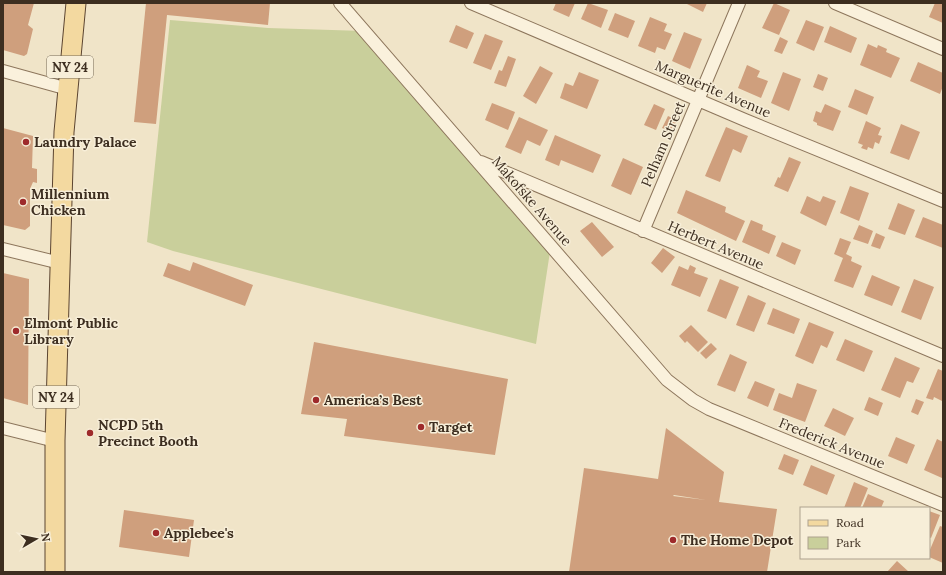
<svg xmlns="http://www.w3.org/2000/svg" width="946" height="575" font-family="Lora,serif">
<rect width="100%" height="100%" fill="#f0e4c8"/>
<path fill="#c9cf9b" d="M170 20 268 28 364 31 551 245 536 344 173 251 147 242Z"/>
<path fill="#cf9f7d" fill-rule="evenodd" d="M3 3H34L28 25 33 29 27 54 24 56 3 50Z
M146 3H270L268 25 167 15 156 124 134 122Z
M556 3H575L569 17 553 10Z
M588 3 608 10 601 28 581 19Z
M685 3H707L703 12Z
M774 3 790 10 779 35 762 28Z
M935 3H943V23L929 17Z
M615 13 635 21 628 38 608 30Z
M650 17 667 24 664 31 672 34 665 50 657 47 655 53 638 46Z
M806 20 824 27 814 51 796 43Z
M456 25 474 33 467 49 449 42Z
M830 26 857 38 851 53 824 42Z
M684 32 702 39 690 69 672 61Z
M485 34 503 41 491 70 473 63Z
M780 37 788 41 782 54 774 51Z
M868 44 877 48 878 45 887 49 886 52 900 58 891 78 860 65Z
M508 56 516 59 506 87 494 83 499 70 502 71Z
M918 62 943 73V86L940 94 910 81Z
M747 65 760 71 757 77 768 81 761 98 738 88Z
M540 66 553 73 536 104 523 96Z
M579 72 599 80 587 109 560 98 565 83 573 86Z
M783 72 801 79 789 111 771 103Z
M818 74 828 78 823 91 813 87Z
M855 89 874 97 867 115 848 107Z
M492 103 515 112 508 130 485 120Z
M654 104 665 109 656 130 644 125Z
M825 104 841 111 833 131 817 125V123L813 121 816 111 821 113Z
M668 116 677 120 672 132 662 128Z
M519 117 548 130 540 146 527 140 521 154 505 147Z
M866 121 881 128 878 135 882 136 879 144 875 142 873 149 868 147 867 150 861 148 863 145 858 143Z
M901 124 920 132 909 160 890 153Z
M726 127 748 136 741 153 733 149 720 182 705 176Z
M3 128 33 136 32 168 37 169V183L33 182 30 189V226L25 230 3 225Z
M555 135 601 155 593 173 561 160 559 166 545 160Z
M789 157 801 162 788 192 774 186 778 177 780 178Z
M623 158 643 167 631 195 611 186Z
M850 186 869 193 859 221 840 213Z
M686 190 726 207 725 212 745 221 736 241 677 213Z
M807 196 820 202 823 196 836 201 826 226 800 213Z
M898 203 915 210 905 235 888 229Z
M923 217 943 225V248L915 237Z
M751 220 763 225 762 230 776 236 769 254 742 242Z
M592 222 614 247 602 257 580 231Z
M859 225 873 231 868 244 853 239Z
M876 233 885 237 880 249 871 246Z
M840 238 851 242 846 254 852 257 851 261 862 266 853 288 834 281 843 258 834 254Z
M782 242 801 250 795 265 776 256Z
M663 248 675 257 662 273 651 263Z
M193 262 253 285 245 306 163 276 168 263 190 271Z
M690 265 696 268 694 273 708 278 700 297 671 285 679 266 688 270Z
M3 273 29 279 28 405 3 398Z
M872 275 900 287 892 306 864 295Z
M720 279 739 287 726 319 707 311Z
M914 279 934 287 921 320 901 312Z
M748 295 766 303 754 332 736 325Z
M773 308 800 319 794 334 767 324Z
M809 322 834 332 827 348 821 345 813 364 795 356Z
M691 325 708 342 698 352 687 341 685 343 679 336Z
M845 339 873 351 864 372 836 360Z
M314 342 508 379 495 455 344 436 347 419 301 414Z
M711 343 717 349 706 359 700 353Z
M730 354 747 362 735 392 717 385Z
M895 357 920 368 913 383 907 381 900 398 881 390Z
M938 369 943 371V398L942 401 934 397 933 400 926 398Z
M755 381 775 389 768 407 747 398Z
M797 383 817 390 805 422 773 410 779 393 792 398Z
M869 397 883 403 878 416 864 410Z
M916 399 924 402 918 415 911 412Z
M833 408 854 418 845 436 824 426Z
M666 428 724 472 719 502 777 509 767 572H569L584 468 658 479ZM674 495 706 500 673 496Z
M896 437 915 445 907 464 888 456Z
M937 439 943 442 942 478 924 470Z
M784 454 799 460 793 475 778 469Z
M811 465 835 475 827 495 803 485Z
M854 482 868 488 860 508H844Z
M868 494 884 501 881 508H862Z
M124 510 194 520 189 557 119 547Z
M929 511 940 515 931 538 929 537Z
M940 526 943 527V563L929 557V552Z
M897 561 909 572H887Z"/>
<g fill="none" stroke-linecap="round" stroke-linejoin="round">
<g stroke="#8d765c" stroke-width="14">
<path id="street" d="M340 3 667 380 693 400 709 409 943 505
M471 3 745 120 943 201
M835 3 943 49
M3 71 68 89
M481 162 943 356
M643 231 739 3
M3 249 60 263
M3 428 55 441"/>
</g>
<g stroke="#5b4430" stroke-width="21">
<path id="primary" d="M55 572V441L64 132 76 3"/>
</g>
<use href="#street" stroke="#faf1dc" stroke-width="12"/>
<use href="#primary" stroke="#f3d9a0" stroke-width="19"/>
</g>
<g fill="#9e2a2b" stroke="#f7eed8" stroke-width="1.5">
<circle cx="26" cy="142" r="4"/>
<circle cx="23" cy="202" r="4"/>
<circle cx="16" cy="331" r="4"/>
<circle cx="316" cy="400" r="4"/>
<circle cx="421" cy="427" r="4"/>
<circle cx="90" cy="433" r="4"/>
<circle cx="156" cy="533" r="4"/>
<circle cx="673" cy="540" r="4"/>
</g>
<g text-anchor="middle" stroke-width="3" stroke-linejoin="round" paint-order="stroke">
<g fill="#f7eed8" stroke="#756857" stroke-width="1">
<rect x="47" y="56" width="46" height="22" rx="3"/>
<rect x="33" y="386" width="46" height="22" rx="3"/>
</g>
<g font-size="13" font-weight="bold" fill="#3d2e20">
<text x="70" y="72">NY 24</text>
<text x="56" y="402">NY 24</text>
</g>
<g font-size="14" fill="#3d2e20" stroke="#f7eed8">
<text transform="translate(713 89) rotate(23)" y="5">Marguerite Avenue</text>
<text transform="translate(663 144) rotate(-67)" y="5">Pelham Street</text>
<text transform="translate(532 201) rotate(49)" y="5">Makofske Avenue</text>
<text transform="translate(716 245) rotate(23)" y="5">Herbert Avenue</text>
<text transform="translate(832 443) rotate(22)" y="5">Frederick Avenue</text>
</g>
<g font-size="14" font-weight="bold" fill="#3d2e20" stroke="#f7eed8" text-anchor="start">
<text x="34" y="147">Laundry Palace</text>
<text x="31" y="199">Millennium<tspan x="31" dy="16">Chicken</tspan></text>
<text x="24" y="328">Elmont Public<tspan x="24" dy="16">Library</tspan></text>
<text x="324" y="405">America’s Best</text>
<text x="98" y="430">NCPD 5th<tspan x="98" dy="16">Precinct Booth</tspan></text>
<text x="429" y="432">Target</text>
<text x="164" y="538">Applebee's</text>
<text x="681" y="545">The Home Depot</text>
</g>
</g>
<rect width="946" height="575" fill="none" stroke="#3d2e20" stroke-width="8"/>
<rect x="800" y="507" width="130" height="52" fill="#f7eed8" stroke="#ada18e"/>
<rect x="808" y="520" width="20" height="6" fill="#f3d9a0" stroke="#ada18e"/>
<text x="836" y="527" font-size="12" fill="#3d2e20">Road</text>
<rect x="808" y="537" width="20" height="12" fill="#c9cf9b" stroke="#ada18e"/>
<text x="836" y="547" font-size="12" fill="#3d2e20">Park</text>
<g transform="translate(36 539) rotate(81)" stroke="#f7eed8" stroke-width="3" paint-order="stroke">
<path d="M0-3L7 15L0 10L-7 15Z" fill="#3d2e20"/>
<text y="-6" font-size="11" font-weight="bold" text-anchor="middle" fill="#3d2e20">N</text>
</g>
</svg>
